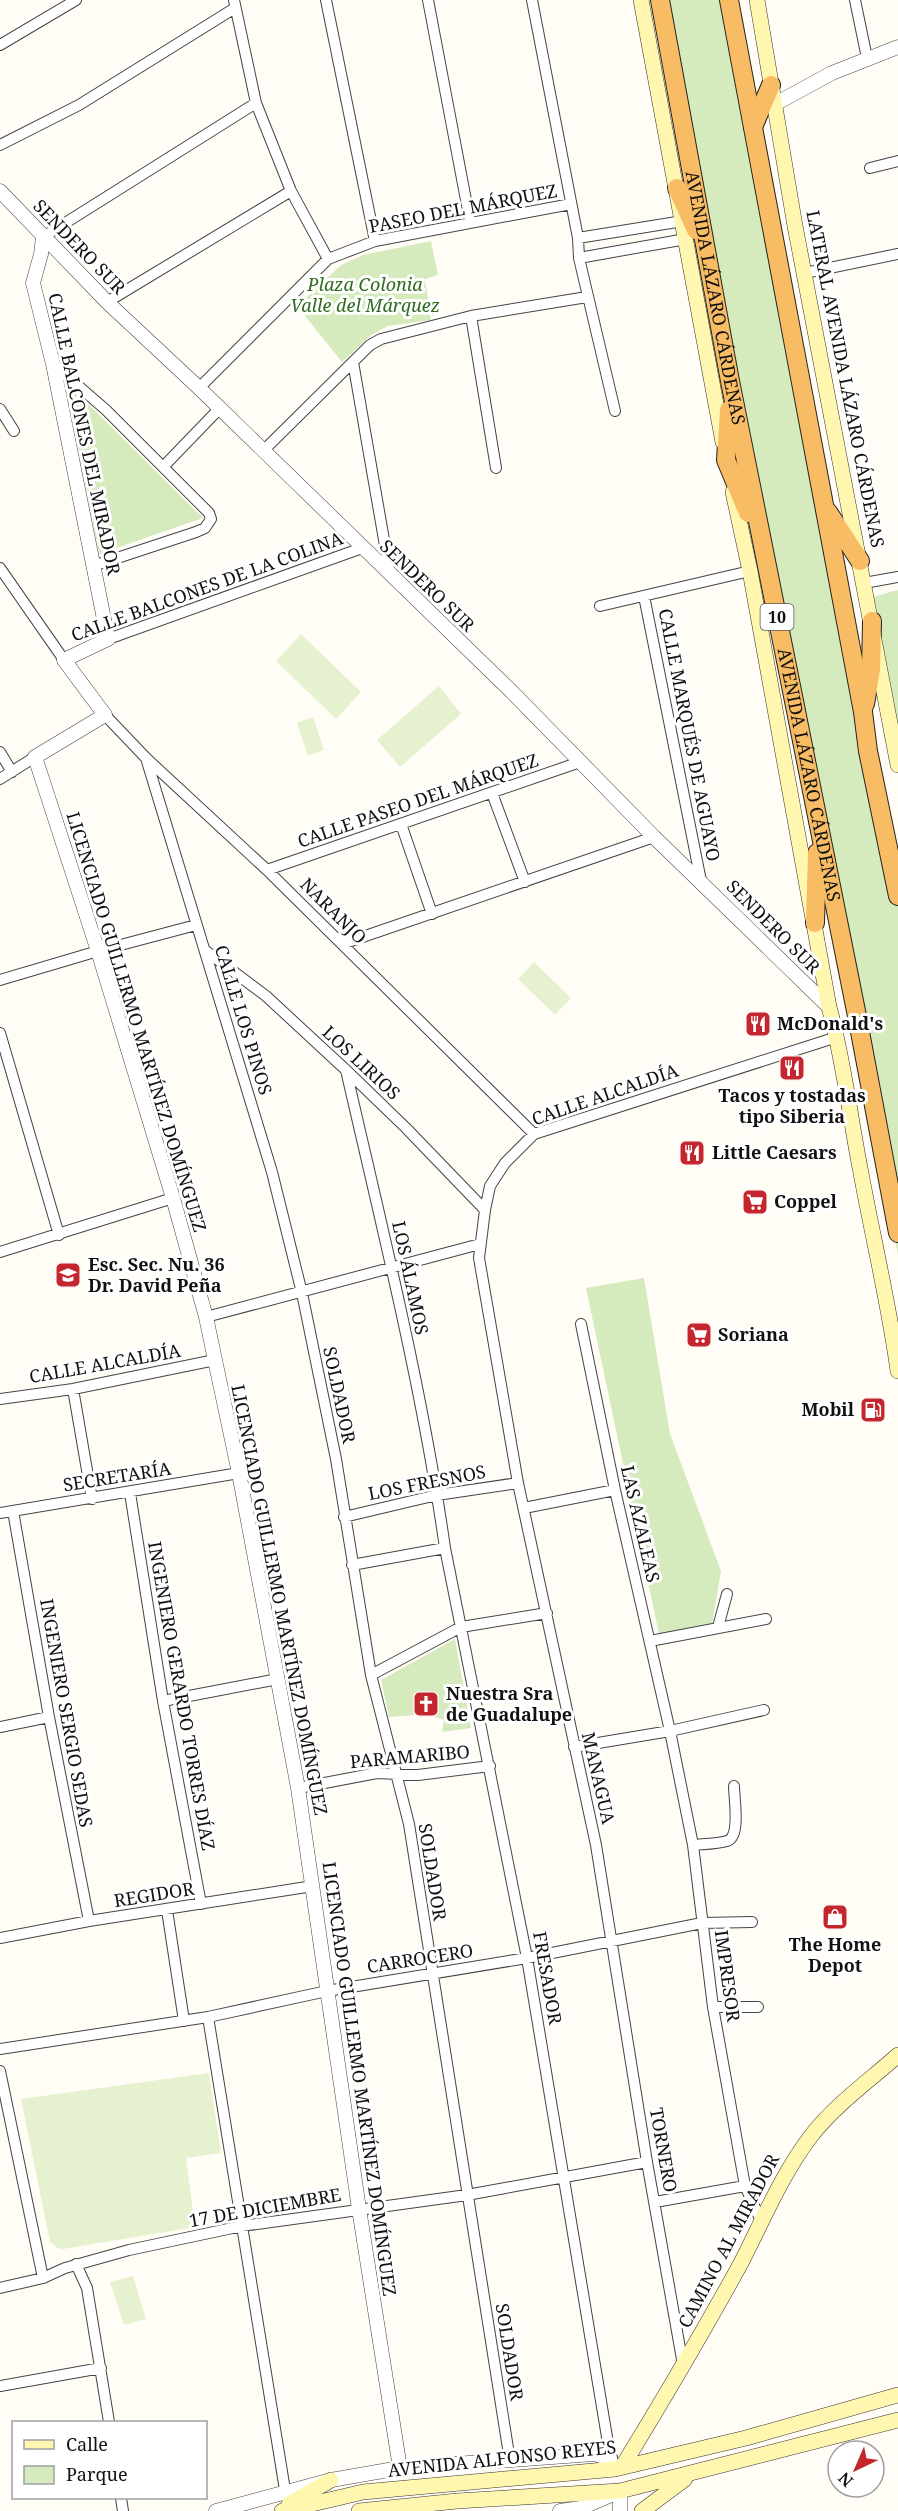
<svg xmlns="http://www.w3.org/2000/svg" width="898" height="2511" font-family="'Noto Serif',serif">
<rect width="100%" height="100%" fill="#fffdf5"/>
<path fill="#d5ebbd" d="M661 0H723L898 900V1255Z
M431 241 438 275 425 279 431 320 388 326 371 335 342 362 297 306 341 265 363 255Z
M66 382 203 518 99 554Z
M898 590V727L872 597Z
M644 1278 670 1434 721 1571 712 1625 659 1634 586 1288Z
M455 1639 471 1728 442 1732 444 1720 417 1711 415 1715 389 1717 381 1680Z"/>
<path fill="#e6f2cf" d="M301 634 361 692 336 719 276 661Z
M439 686 461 714 400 767 377 740Z
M313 717 324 750 308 756 297 723Z
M534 962 571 998 555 1015 518 979Z
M209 2073 221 2153 186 2158 195 2227 63 2249 58 2248 50 2242 21 2099Z
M133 2276 146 2319 124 2325 110 2282Z"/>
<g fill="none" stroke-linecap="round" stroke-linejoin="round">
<g stroke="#444" stroke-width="12">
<path id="minor" d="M234 0 256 103 291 191 328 259
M326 0 375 241
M428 0 470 221
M532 0 578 238 579 258 615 411
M855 0 867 58
M0 45 76 0
M0 145 79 105 235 8
M870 168 898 161
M43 237 256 103
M578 238 683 221
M579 258 686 239
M805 273 898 254
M107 302 291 191
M471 316 496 468
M353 362 390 574
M53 364 106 410 209 513 211 519 205 528 196 532 93 566
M199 388 328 259 375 241 571 204
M0 409 14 431
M263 451 370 345 381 339 471 316 587 297
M164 466 219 409
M0 568 64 660
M864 583 898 577
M644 596 701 881
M600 606 750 571
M108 639 362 548
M105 715 146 758 267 870 534 1134
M0 752 12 772
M146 758 272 1172 302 1293 336 1459 371 1675 409 1824 510 2461
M0 779 35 757
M492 793 525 882
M401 824 432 914
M267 870 580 762
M342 944 654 837
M206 951 266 996 346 1070 406 1128 485 1210
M0 980 98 951 196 925
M0 1033 59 1235
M346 1070C382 1228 422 1387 445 1548L527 1958 608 2443 615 2469
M0 1252 173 1198
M206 1317 480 1244
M581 1324 615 1490 670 1731 693 1845 713 2007 745 2186 762 2223
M73 1389 92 1499
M0 1399 73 1389 215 1360
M130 1493 163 1701 201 1904
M524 1508 615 1490
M13 1511 49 1717 89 1921
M0 1513 239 1473
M344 1517 437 1495 518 1483
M352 1565 445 1548
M718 1627 727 1594
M650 1641 766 1619
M371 1675 461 1627 547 1613
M163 1701 278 1679
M0 1727 49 1717
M574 1747 670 1731 764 1710
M298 1788 377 1773 418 1775 490 1766
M693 1845C703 1844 717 1844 727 1841 741 1837 734 1799 734 1786
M167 1910 184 2021
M0 1938 89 1921 313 1886
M713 2007H758
M208 2017 285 2490
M0 2049 208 2017 327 1991 527 1958 702 1923 752 1922
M0 2071 43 2278
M655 2202 745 2186
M76 2264 87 2288 109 2422
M0 2288 43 2278 65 2268 129 2250 242 2226 467 2195 647 2162
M683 2365 647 2162 596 1845 518 1483 479 1258 485 1210 490 1186 505 1163 534 1134 837 1037
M0 2386 101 2368
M121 2498 123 2511"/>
</g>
<g stroke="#444" stroke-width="15">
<path id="tertiary" d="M775 104 832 73 898 47
M0 191 107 302 199 388 512 692 654 837 829 1007
M43 237 41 254 33 283 53 364 108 639 64 660 105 715 35 757 98 951 173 1198 206 1317 215 1360 239 1473 298 1788 359 2209 400 2468
M216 2511 331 2480 400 2468 594 2454 602 2456 615 2469
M560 2511 581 2508 620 2491V2511"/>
</g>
<g stroke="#333" stroke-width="16">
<path id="secondary" d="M641 0 723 442
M757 0 795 226 898 765
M733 492 750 571 829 1007C844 1061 850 1118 861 1173 873 1239 889 1304 898 1371
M622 2467C663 2400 703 2332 741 2263 763 2220 782 2174 811 2136 835 2105 869 2081 898 2055
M289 2504 331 2480
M282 2511 363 2492 615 2469 746 2438 898 2395
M359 2511 457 2501 620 2491 898 2420
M642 2511 685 2479"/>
</g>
<g stroke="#222" stroke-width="20">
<g id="trunk">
<path id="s1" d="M660 0 730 381 857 1016 898 1233"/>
<path d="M729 0C775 237 817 475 863 712L868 751 898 896"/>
<path d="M753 127 771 85"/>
<path d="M677 188 696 230"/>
<path d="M729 410 726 460 748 513"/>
<path d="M828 512 860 561"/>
<path d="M865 704 871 670 872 621"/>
<path d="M815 923 817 853"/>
</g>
</g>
<use href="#minor" stroke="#fff" stroke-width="10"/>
<use href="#tertiary" stroke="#fff" stroke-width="14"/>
<use href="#secondary" stroke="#fff6b0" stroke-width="15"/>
<use href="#trunk" stroke="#f7bc64" stroke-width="18"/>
</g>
<defs>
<g id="restaurant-square" transform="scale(1.35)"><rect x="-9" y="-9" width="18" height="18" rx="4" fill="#c4262e" stroke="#fff"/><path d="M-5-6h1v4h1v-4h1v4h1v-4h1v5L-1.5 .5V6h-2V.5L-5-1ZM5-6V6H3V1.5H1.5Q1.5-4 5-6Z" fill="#fff"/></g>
<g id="supermarket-square" transform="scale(1.35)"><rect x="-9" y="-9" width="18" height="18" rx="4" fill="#c4262e" stroke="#fff"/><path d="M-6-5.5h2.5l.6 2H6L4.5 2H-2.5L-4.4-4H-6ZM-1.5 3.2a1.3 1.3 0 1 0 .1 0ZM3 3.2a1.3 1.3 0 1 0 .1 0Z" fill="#fff"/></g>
<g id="school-square" transform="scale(1.35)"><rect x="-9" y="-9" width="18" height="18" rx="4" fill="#c4262e" stroke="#fff"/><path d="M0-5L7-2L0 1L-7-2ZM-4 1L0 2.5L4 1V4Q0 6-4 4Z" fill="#fff"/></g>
<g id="fuel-square" transform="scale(1.35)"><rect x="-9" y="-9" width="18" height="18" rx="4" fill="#c4262e" stroke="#fff"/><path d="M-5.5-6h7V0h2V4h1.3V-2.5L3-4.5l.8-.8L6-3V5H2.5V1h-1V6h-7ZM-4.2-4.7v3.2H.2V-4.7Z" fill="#fff"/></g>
<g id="church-square" transform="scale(1.35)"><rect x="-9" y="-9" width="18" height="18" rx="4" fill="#c4262e" stroke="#fff"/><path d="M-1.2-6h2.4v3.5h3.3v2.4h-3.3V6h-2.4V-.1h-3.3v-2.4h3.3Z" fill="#fff"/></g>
<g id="shop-square" transform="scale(1.35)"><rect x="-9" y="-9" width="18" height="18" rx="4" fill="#c4262e" stroke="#fff"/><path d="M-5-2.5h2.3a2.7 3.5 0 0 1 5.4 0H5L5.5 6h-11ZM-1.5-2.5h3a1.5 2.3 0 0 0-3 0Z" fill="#fff"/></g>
</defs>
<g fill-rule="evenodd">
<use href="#restaurant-square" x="758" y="1024"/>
<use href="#restaurant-square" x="792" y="1068"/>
<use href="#restaurant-square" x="692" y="1153"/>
<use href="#supermarket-square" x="755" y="1202"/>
<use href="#school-square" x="68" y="1275"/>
<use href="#supermarket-square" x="699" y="1335"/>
<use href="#fuel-square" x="873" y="1410"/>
<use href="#church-square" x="426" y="1704"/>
<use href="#shop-square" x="835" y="1917"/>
</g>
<g text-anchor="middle" stroke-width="6" stroke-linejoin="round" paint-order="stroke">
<rect fill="#fff" stroke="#585858" stroke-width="1.5" x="760.5" y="604" width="33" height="26" rx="4.5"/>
<g font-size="16" font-weight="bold" fill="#111">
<text x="777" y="623">10</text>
</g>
<g font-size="18" fill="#111" stroke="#fff">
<text transform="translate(463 209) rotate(-11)" y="6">PASEO DEL MÁRQUEZ</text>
<text transform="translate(79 247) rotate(46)" y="6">SENDERO SUR</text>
<text dy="6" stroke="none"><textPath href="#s1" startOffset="303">AVENIDA LÁZARO CÁRDENAS</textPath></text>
<text transform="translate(845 379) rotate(79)" y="6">LATERAL AVENIDA LÁZARO CÁRDENAS</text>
<text transform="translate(84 434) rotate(78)" y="6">CALLE BALCONES DEL MIRADOR</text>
<text transform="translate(427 586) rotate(44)" y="6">SENDERO SUR</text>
<text transform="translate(207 587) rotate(-20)" y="6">CALLE BALCONES DE LA COLINA</text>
<text transform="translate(689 735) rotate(79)" y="6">CALLE MARQUÉS DE AGUAYO</text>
<text dy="6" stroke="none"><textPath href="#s1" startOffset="789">AVENIDA LÁZARO CÁRDENAS</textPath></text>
<text transform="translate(418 801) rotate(-19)" y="6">CALLE PASEO DEL MÁRQUEZ</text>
<text transform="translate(333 911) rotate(45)" y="6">NARANJO</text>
<text transform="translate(773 927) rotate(45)" y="6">SENDERO SUR</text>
<text transform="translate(243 1020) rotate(73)" y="6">CALLE LOS PINOS</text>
<text transform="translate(136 1022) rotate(73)" y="6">LICENCIADO GUILLERMO MARTÍNEZ DOMÍNGUEZ</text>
<text transform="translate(361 1063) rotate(43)" y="6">LOS LIRIOS</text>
<text transform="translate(605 1095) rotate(-19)" y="6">CALLE ALCALDÍA</text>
<text transform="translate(410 1278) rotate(78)" y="6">LOS ÁLAMOS</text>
<text transform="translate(105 1364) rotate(-10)" y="6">CALLE ALCALDÍA</text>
<text transform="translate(339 1395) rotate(78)" y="6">SOLDADOR</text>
<text transform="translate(117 1477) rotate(-9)" y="6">SECRETARÍA</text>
<text transform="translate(427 1483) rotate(-11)" y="6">LOS FRESNOS</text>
<text transform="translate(640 1524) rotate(77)" y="6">LAS AZALEAS</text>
<text transform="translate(279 1600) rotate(79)" y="6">LICENCIADO GUILLERMO MARTÍNEZ DOMÍNGUEZ</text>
<text transform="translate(181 1696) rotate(80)" y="6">INGENIERO GERARDO TORRES DÍAZ</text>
<text transform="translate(66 1713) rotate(80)" y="6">INGENIERO SERGIO SEDAS</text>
<text transform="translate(410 1757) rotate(-5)" y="6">PARAMARIBO</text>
<text transform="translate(598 1778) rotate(77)" y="6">MANAGUA</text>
<text transform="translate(432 1872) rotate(81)" y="6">SOLDADOR</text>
<text transform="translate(154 1895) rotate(-9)" y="6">REGIDOR</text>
<text transform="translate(420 1959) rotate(-9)" y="6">CARROCERO</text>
<text transform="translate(727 1976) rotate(82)" y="6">IMPRESOR</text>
<text transform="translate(547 1978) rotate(80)" y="6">FRESADOR</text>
<text transform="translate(359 2079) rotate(82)" y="6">LICENCIADO GUILLERMO MARTÍNEZ DOMÍNGUEZ</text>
<text transform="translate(663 2150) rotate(80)" y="6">TORNERO</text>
<text transform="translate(265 2208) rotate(-10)" y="6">17 DE DICIEMBRE</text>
<text transform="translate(729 2241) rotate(-62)" y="6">CAMINO AL MIRADOR</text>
<text transform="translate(509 2352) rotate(81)" y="6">SOLDADOR</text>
<text transform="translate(502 2459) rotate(-6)" y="6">AVENIDA ALFONSO REYES</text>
</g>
<g font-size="18" font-style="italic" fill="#2f6b1f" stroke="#fff">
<text x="365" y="291">Plaza Colonia<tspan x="365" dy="21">Valle del Márquez</tspan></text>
</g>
<g font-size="18" font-weight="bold" fill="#111" stroke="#fff" text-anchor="start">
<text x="777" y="1030">McDonald's</text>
<text x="792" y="1102" text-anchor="middle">Tacos y tostadas<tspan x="792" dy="21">tipo Siberia</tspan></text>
<text x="712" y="1159">Little Caesars</text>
<text x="774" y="1208">Coppel</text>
<text x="88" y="1271">Esc. Sec. Nu. 36<tspan x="88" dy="21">Dr. David Peña</tspan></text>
<text x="718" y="1341">Soriana</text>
<text x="854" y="1416" text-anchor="end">Mobil</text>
<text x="446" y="1700">Nuestra Sra<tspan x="446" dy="21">de Guadalupe</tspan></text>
<text x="835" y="1951" text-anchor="middle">The Home<tspan x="835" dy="21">Depot</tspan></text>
</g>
</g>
<rect x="12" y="2421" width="195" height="78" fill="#ffffff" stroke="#a0a0a0" stroke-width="1.5"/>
<rect x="24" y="2440" width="30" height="9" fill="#fff6b0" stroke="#a0a0a0" stroke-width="1.5"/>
<text x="66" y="2451" font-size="18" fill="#111111">Calle</text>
<rect x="24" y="2466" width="30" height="18" fill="#d5ebbd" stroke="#a0a0a0" stroke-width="1.5"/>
<text x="66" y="2481" font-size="18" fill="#111111">Parque</text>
<g transform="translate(856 2469) rotate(224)"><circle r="28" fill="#ffffff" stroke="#a0a0a0" stroke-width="1.5"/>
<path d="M0-4.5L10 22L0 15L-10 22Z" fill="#c4262e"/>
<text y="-9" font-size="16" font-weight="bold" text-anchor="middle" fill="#111111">N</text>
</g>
</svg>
